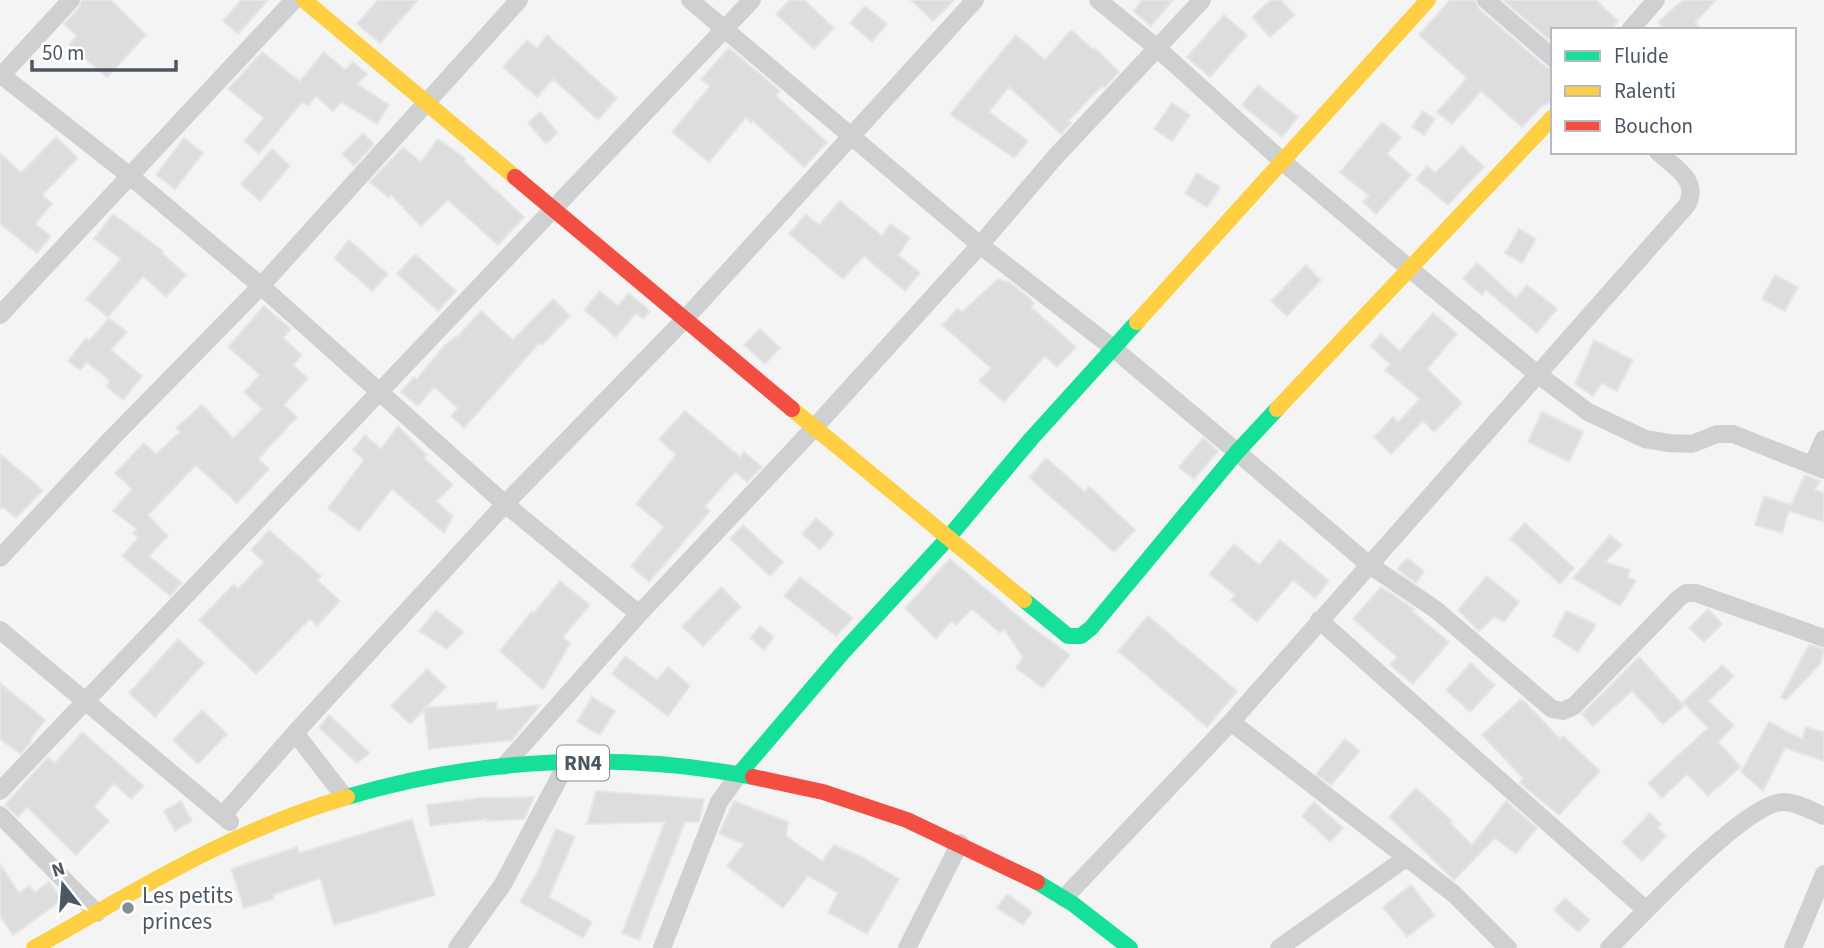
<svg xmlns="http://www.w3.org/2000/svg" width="1824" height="948" font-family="'Source Sans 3',sans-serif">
<rect width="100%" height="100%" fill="#f4f4f4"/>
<path fill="#ddddde" stroke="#e5e6e7" stroke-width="2" d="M82 0H111L146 35 107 77 69 45 77 36 64 24 79 8Z
M241 0H268L238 34 223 21Z
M378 0H418L380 43 357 24Z
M790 0H804L834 28 814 49 776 14Z
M911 0H954L933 21Z
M1142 0H1173L1151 26 1133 11Z
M1271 0H1281L1295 15 1270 37 1252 17Z
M1450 0H1475L1479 9 1546 67 1553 69V101L1542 106 1522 127 1481 91 1452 124 1437 112 1467 78 1419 35Z
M1503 0H1596L1618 21 1610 30H1553V43Z
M1683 0H1716L1695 22 1702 30H1665L1658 22Z
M865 6 887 24 872 42 850 23Z
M1224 15 1247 35 1210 77 1187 57Z
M1071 30 1094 50 1095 48 1119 72 1104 88 1102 86 1068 121 1071 123 1061 134 1009 87 989 112 1028 141 1014 158 950 114 1016 35 1045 60Z
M547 35 617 98 598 120 553 79 537 97 503 67 527 40 537 48Z
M729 48 780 91 776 96 827 142 804 167 753 121 751 123 746 117 709 162 672 132 710 86 701 79Z
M262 52 300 81 324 52 345 70 353 62 367 74 357 84 389 105 377 124 341 102 333 111 316 96 308 106 302 102 259 154 244 141 264 118 228 89Z
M1258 85 1298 117 1282 137 1242 105Z
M1172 103 1190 115 1172 141 1154 129Z
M1423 111 1435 119 1424 135 1412 127Z
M540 112 558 133 546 144 528 123Z
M1382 122 1401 137 1387 154 1411 175 1376 214 1363 202 1369 196 1340 172Z
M363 133 374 144 354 166 342 154Z
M56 137 78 158 42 195 52 204 35 224 51 236 37 253 0 224V153L21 173Z
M184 138 203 153 175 189 156 175Z
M438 139 466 159 464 161 524 217 498 245 448 200 421 226 391 195 389 198 370 182 403 147 421 162Z
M1462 146 1484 167 1448 205 1416 179 1427 166 1435 173Z
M272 149 290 166 260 201 241 184Z
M1197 173 1220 187 1207 207 1185 193Z
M840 201 882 236 890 224 910 238 898 255 920 273 905 291 864 256 843 279 789 234 806 214 819 225Z
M113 214 163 251 162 253 186 275 166 297 143 276 108 317 86 299 121 259 94 239Z
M1519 229 1536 239 1522 263 1505 253Z
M349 240 388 274 372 291 334 258Z
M415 254 456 291 438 311 397 274Z
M1477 263 1516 298 1527 285 1557 309 1537 333 1486 290 1482 295 1463 279Z
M1306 265 1321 280 1287 316 1271 301Z
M1775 275 1798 287 1785 311 1762 299Z
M998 279 1009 282 1028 297 1034 303 1031 307 1076 347 1057 367 1045 356 1004 402 979 381 991 368 942 325 958 308 962 312Z
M600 291 618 306 629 293 650 311 643 319 636 313 616 337 584 310Z
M553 299 570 316 542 345 539 343 464 428 451 416 458 408 434 387 418 406 401 392 414 377 417 379 444 346 456 336 457 337 481 311 513 340Z
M264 306 291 329 283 338 302 355 293 365 308 378 284 405 297 417 258 459 269 469 237 503 196 465 148 515 168 536 149 556 182 583 170 596 122 556 138 538 133 533 137 529 113 511 132 489 115 473 144 443 156 454 180 432 176 428 202 405 233 438 262 409 244 392 260 375 228 347Z
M1433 313 1457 334 1427 369 1462 403 1434 432 1423 421 1391 454 1374 437 1393 417 1398 422 1420 399 1385 370 1390 364 1370 346 1381 334 1400 351Z
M109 318 127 332 111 350 142 376 123 400 106 386 110 381 87 362 80 370 68 361 86 338 89 341Z
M760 329 780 348 765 364 744 345Z
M1594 340 1633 360 1617 391 1602 383 1593 396 1575 384Z
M685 411 740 457 744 452 762 467 747 482 735 472 705 506 710 511 649 582 631 566 664 527 636 504 676 455 659 439Z
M1542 412 1583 432 1569 462 1528 442Z
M398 426 427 455 424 458 453 485 436 501 453 516 444 533 392 489 359 531 328 508 364 460 353 450 365 435 381 449Z
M1203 438 1218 451 1194 479 1179 467Z
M0 454 43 490 16 518 4 508H0Z
M1046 458 1085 492 1089 486 1135 530 1114 552 1029 478Z
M1805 475 1820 481 1815 490 1824 493V522L1789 511 1782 533 1755 525 1764 496 1791 505Z
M816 518 834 534 820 550 802 534Z
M1525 523 1574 568 1560 584 1510 539Z
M743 525 783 562 770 576 730 539Z
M269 530 321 576 318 581 340 601 317 626 310 619 256 674 199 620 234 584 238 589 264 562 251 550Z
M1610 535 1622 545 1605 562 1630 570 1628 577 1636 581 1620 606 1573 578Z
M1280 540 1329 581 1315 598 1293 580 1257 622 1231 600 1235 595 1209 574 1234 544 1259 565Z
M1407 558 1424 571 1416 583 1397 569Z
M950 559 1030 626 1070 655 1043 688 1016 668 1023 657 1004 629 1000 633 972 609 956 625 951 621 936 639 905 608Z
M1487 576 1519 602 1504 622 1494 617 1479 631 1458 610Z
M800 577 853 618 836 636 784 596Z
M560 581 590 605 563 637 570 644 543 690 500 651 532 611 534 613Z
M721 587 741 607 703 646 682 627Z
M1381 587 1414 609 1412 611 1449 642 1413 684 1390 665 1397 657 1353 619Z
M1708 609 1722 624 1704 642 1689 628Z
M436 610 464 632 447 649 419 631Z
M1566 611 1595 624V627L1578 652 1553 636Z
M1148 616 1237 691 1207 727 1118 651Z
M760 626 774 637 764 650 750 638Z
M178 639 204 663 155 717 129 693Z
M1809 645 1824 649 1820 664 1786 700 1781 697Z
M625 656 657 680 668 667 690 686 668 716 612 674Z
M1639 657 1684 706 1663 724 1632 691 1593 726 1582 714Z
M1471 663 1495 685 1470 712 1446 690Z
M1722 665 1734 676 1708 701 1734 725 1718 742 1741 767 1708 796 1687 774 1662 798 1648 783 1708 728 1683 702Z
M427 669 446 687 425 708 497 702V710L540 705 512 740 429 749 424 710 410 724 391 706Z
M0 683 45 720 30 740 31 742 20 754 0 739Z
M592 697 615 711 600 735 577 722Z
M1520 700 1525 702 1560 739 1563 736 1600 771 1559 815 1520 783 1523 778 1482 735Z
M202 710 227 734 198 764 173 740Z
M329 715 370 753 357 763 319 728Z
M1769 722 1802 739 1806 727 1824 732V761L1785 748 1763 791 1741 772Z
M82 732 144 786 131 799 114 783 94 807 109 821 76 855 27 807 18 817 5 805 48 757 55 763Z
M1345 739 1360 751 1331 785 1316 774Z
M1416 788 1452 821 1450 823 1472 845 1506 801 1537 828 1516 854 1495 838 1454 880 1389 817Z
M596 791 704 799 699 822H685L639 940 622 933 665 822 587 824Z
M534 797 524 819 487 821V819L430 826 427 805 480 798Z
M181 801 192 821 175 831 164 811Z
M734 801 788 822 786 836 822 861 834 845 860 856 899 879 867 934 828 912 838 893 808 876 783 908 727 866 744 844 719 834Z
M1314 802 1343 828 1330 842 1302 816Z
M1650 813 1661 824 1658 828 1666 836 1642 861 1622 842Z
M412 819 435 895 334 925 320 878 273 895 274 899 244 908 231 869 297 847 299 853Z
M556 829 575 837 549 897 592 922 583 938 520 902 537 873Z
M0 864 19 893 29 886 35 892 49 882 62 900 13 935 0 916Z
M1411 885 1435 915 1407 937 1383 907Z
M1007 894 1032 912 1023 925 997 908Z
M1565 898 1590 920 1578 932 1554 910Z"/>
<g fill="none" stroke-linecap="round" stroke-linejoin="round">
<path stroke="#ced0d2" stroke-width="18" d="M690 0 980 245 1113 348 1237 452 1368 564 1435 609 1552 709 1563 711 1574 706 1679 598 1686 593H1696L1824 638
M1098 0 1157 48 1282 161 1410 269 1536 373 1588 412 1645 439 1669 443 1692 444 1717 434H1733L1824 470
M1486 0 1553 58
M1630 30 1656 0
M0 74 130 176 261 286 505 504 639 614
M0 77 71 0
M0 315 294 0
M1812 465 1824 439
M0 558 111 439 261 286 519 0
M1319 620 1646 910
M0 630 230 822
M1231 722 1454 894 1508 948
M295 733 344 796
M504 766 639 614 814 428 980 245 1056 156 1202 0
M0 791 752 0
M0 815 97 913
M223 815 295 733 505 504 685 319 975 0
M1064 898 1231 722 1687 205C1700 180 1674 167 1658 152
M457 948 503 884 567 763
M662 948 719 802 739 774
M907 948 960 843
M1279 948 1406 858
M1609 948C1638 919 1746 802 1783 802 1796 802 1812 811 1824 816
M1793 948 1824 874"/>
<path stroke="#16e098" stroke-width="16" d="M1024 600 1068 636H1081L1091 628 1237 452 1277 409
M739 774 844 651 948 538 1031 439 1137 322
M347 797C476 758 621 751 753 777
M1037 882 1073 904 1130 948"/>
<path stroke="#ffcf43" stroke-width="16" d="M304 0 515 177
M1137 322 1428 0
M792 409 1024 600
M1277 409 1553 117
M34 948C139 889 230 831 347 797"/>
<path stroke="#f24e42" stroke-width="16" d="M515 177 792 409
M753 777 823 792 907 820 1037 882"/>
</g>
<circle fill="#868d94" stroke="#fff" stroke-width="2.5" cx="128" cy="908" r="7"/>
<g text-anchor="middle" stroke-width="5" stroke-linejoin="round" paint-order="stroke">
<rect fill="#fff" stroke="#808990" stroke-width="2" x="557" y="745.5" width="52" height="35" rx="5"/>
<g font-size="21" font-weight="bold" fill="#4a5661">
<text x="583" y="770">RN4</text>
</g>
<g font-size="23" fill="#4a5661" stroke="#fff" text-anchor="start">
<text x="142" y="903">Les petits<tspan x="142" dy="26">princes</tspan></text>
</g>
</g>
<rect x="1551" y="28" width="245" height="126" fill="#ffffff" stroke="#b7bbc0" stroke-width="2"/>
<rect x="1565" y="51" width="35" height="10" fill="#16e098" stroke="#b7bbc0" stroke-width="2"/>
<text x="1614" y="63" font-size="21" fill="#4a5661">Fluide</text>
<rect x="1565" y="86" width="35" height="10" fill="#ffcf43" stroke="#b7bbc0" stroke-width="2"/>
<text x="1614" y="98" font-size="21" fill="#4a5661">Ralenti</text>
<rect x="1565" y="121" width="35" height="10" fill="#f24e42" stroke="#b7bbc0" stroke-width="2"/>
<text x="1614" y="133" font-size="21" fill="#4a5661">Bouchon</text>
<g transform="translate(63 885) rotate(343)" stroke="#ffffff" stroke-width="5" paint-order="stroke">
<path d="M0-5L12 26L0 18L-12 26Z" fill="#4a5661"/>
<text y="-10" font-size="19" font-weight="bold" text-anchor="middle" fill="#4a5661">N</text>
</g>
<path d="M32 60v10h144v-10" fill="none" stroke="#4a5661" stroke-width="3.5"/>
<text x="42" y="60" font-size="21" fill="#4a5661" stroke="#ffffff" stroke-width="5" paint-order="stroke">50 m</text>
</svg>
